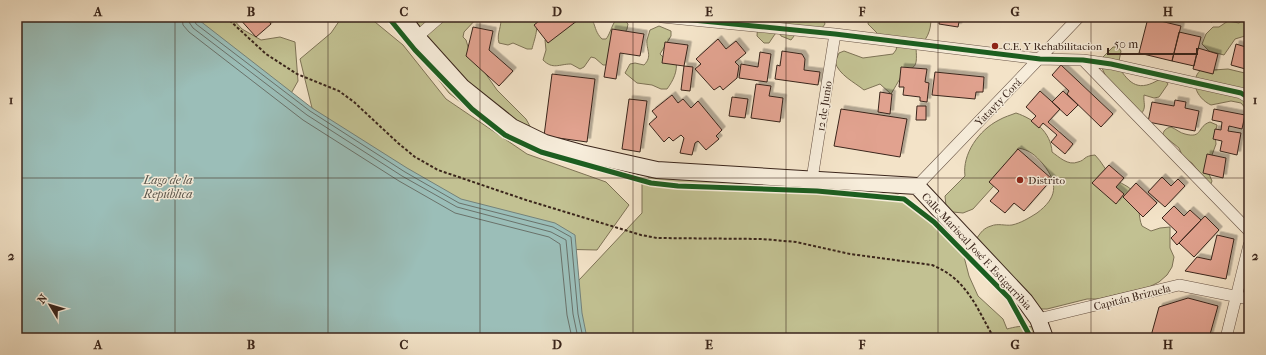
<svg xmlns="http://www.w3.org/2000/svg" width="1266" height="355" font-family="'IM FELL French Canon',serif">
<defs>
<filter id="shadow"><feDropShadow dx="3.5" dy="-3.5" stdDeviation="0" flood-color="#0004"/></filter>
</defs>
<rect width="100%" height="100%" fill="#f3e3c8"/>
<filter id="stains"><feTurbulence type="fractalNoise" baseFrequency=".005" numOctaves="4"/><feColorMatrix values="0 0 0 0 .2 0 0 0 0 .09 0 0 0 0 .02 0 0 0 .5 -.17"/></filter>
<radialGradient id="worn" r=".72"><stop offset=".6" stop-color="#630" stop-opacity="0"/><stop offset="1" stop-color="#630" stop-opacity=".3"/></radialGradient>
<path fill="#c2c192" stroke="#7e7356" d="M188 17H231L242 29 261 40 280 37 295 42 298 81 289 97Z
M342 17H367L375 22 403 45 446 99 527 154 606 182 629 205 597 250 506 248 312 108 300 59 331 33Z
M415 17H478L464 32 463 37 466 40 469 50 497 90 526 119 531 128 483 116 469 109 449 93 409 42 408 37 415 24 418 22Z
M500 17H533C541 24 534 40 532 49H527L513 43 508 45 499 43C496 33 503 26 500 17Z
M578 17C600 17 590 27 602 39H606C612 33 614 7 628 24L627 29 608 65H603L595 58 591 57 584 67 580 69 571 64C559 64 553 70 543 60L546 50 545 40Z
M710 17H823L825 24 822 28 801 27 791 40 781 36 779 32 775 34 769 43H764L757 36 758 21Z
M869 17 931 18C931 31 927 41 916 48 918 73 913 63 901 77 898 82 894 89 891 94L880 84 864 90C854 82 839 75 835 62L839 53 844 51 863 58 893 54 896 50 897 46 879 35 868 24Z
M1247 17H1249V39L1245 36 1235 39 1224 55 1209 51 1202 44 1206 34 1213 27H1219L1228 21 1239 23Z
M659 26 671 31V36L660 54 663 57 676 61C678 71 673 81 667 89H661L652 85 637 83 625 73 630 64 635 63 644 65C653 56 646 50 647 40 648 37 649 33 650 30Z
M1113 47H1118L1121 51 1118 66C1130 85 1139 92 1160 79L1165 80 1168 84 1159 97 1154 98 1144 95C1143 103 1147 107 1141 114L1106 77 1102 68V58Z
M1203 68 1213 70 1228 69 1249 74V120L1247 110 1241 103 1231 101 1211 105C1196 98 1188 79 1203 68Z
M1016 113C1034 119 1051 132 1052 152 1059 157 1068 166 1078 162 1086 160 1083 156 1095 155 1102 162 1105 170 1112 177 1119 184 1131 185 1136 196 1140 205 1138 217 1142 226L1151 231 1160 228 1170 227V248L1174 257 1172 267 1167 275 1159 282 1149 287 1098 299H1087L1047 309H1036L980 246 977 238C981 232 984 228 991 226 998 223 1005 226 1012 225 1021 223 1029 218 1037 213 1057 198 1059 184 1043 164 1035 155 1030 150 1018 148L1001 178 973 209 963 213 953 212 946 206 945 196 965 176C962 154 979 130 999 120 1004 117 1011 115 1016 113Z
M1210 122 1217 125 1215 134 1216 144 1212 155 1209 174 1212 181 1210 186 1192 163 1183 157 1179 148 1163 135C1163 131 1166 128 1171 127 1176 129 1180 133 1185 134 1203 139 1197 126 1210 122Z
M657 170 752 183 772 188 817 191 887 188 920 208 934 222 946 237 962 249 969 276 978 296 1003 319 1007 329C1022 325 1037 323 1047 338H565L564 296 642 213V184Z"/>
<path fill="#9bbeb8" stroke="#748179" d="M17 17H195L312 108 407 168 461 199 555 223 575 235 582 313 587 338H17Z"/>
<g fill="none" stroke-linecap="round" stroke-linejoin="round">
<path stroke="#6a726a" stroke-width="1" d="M182 17 183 25 189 32 303 120 399 181 455 213 549 237 560 244 567 315 572 338
M188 17 189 22 193 28 307 115 402 176 457 207 551 232 566 240 573 314 578 338
M193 17 196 24 310 111 405 172 459 203 553 227 571 237 578 314 583 338"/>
</g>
<path fill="#e1a28f" stroke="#3a251b" filter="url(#shadow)" d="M238 17H266L271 24 256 37Z
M544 17H582L548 43 534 25Z
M940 17H960L958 27 939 24Z
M1203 17H1213L1212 22 1203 19Z
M1228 17H1240L1239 20Z
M1148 18 1181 26 1172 61 1139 53Z
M473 27 493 31 489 50 513 71 499 86 466 56Z
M612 29 644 34 640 56 620 53 616 79 604 77Z
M1179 32 1201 37 1194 66 1172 61Z
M718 39 726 49 736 41 746 53 735 62 739 66 737 78 723 90 720 86 714 90 695 69 701 64 696 59Z
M665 42 688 45 684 66 662 63Z
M1236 44 1249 48V70L1231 65Z
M1198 48 1218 54 1213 74 1193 69Z
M782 51 802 54 805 59 804 70 820 72 818 85 775 79 777 65 780 66Z
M760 52 771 54 767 82 739 78 741 64 758 67Z
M1061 65 1113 114 1101 127 1067 94 1069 91 1052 75Z
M684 66 693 67 690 91 681 90Z
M901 67 927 69 925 82 929 83 927 102 920 101V97L903 95 904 87H899Z
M935 72 984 77 983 92H976L975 99 932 95Z
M552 74 595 79 587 142 544 136Z
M756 84 771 86 769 96 783 98 780 122 751 118Z
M1040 91 1060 109 1048 122 1073 144 1065 154 1051 142 1057 135 1043 123 1039 128 1031 121 1036 116 1026 107Z
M1063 91 1078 105 1067 116 1052 102Z
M880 92 892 94 890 114 878 112Z
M672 95 678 103 683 99 691 108 698 101 722 130 716 136 719 139 706 150 698 141 695 143 692 155 680 153 684 138 681 135 673 141 669 137 664 142 649 124 657 117 652 111Z
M732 97 748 99 745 118 729 116Z
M629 99 647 101 640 152 622 149Z
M1175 100 1186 102 1185 108 1199 111 1195 131 1148 122 1152 102 1174 106Z
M917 106H926V120H916Z
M841 109 907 119 900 157 834 146Z
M1214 109 1245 115 1242 129 1229 126 1228 131 1241 133 1237 155 1220 151 1222 141 1213 139 1215 129 1221 130 1222 122 1212 120Z
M1018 149 1052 179 1024 211 1014 203 1005 213 990 201 999 191 989 182Z
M1207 154 1226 158 1223 178 1203 173Z
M1109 165 1124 178 1116 187 1124 194 1116 204 1092 183Z
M1162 177 1171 186 1178 179 1185 186 1165 207 1148 192Z
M1136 183 1157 203 1143 217 1123 197Z
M1174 206 1184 216 1190 210 1201 220 1177 245 1171 238 1177 232 1162 218Z
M1205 216 1219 230 1194 257 1179 243Z
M1217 235 1234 239 1226 279 1185 271 1197 257 1211 260Z
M1188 298 1218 306 1209 338H1157L1151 336 1159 307Z"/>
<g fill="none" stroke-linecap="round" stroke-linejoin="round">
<g stroke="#685446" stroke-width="12">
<path id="street" d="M662 17 835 34 1040 59 1083 60 1111 64 1241 93 1249 98
M417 37 440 17
M1083 60 1249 231
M812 179 835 34
M917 186 1079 17
M1038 319 1179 285 1249 299
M1226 338 1249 245"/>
</g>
<g stroke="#3a251b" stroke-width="18">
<path id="secondary" d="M402 17 417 37 462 87 512 127 545 143 581 153 657 170 917 186 1025 301 1038 319 1045 338"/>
</g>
<path stroke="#3a251b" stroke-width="2" stroke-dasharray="3 2" stroke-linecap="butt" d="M226 17 266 54 297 74 339 91 354 102 398 143 415 157 438 170 526 200 641 235 657 238 762 239 796 242 850 254 932 265C967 279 976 307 994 338"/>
<use href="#street" stroke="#f7eddb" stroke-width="11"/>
<use href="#secondary" stroke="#f7eddb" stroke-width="16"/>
<g stroke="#f7eddb" stroke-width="8">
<path id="cycleway" d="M388 17 415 50 472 109 505 135 541 152 651 183 678 186 817 191 904 199 934 222 1009 298 1031 338
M662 17 835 34 1040 59 1083 60 1111 64 1241 93 1249 98"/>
</g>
<use href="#cycleway" stroke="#1b5e20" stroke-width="5"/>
</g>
<path fill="none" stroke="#3a251b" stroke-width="1" stroke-opacity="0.55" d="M175 17V338M328 17V338M480 17V338M633 17V338M786 17V338M938 17V338M1091 17V338M17 178H1249"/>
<g fill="#8f2418" stroke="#f7eddb" stroke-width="1.5">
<circle cx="995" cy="46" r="4"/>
<circle cx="1020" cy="180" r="4"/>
</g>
<g text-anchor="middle" stroke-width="3" stroke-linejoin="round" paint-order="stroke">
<g font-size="11" fill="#3a251b" stroke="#f7eddb" text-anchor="start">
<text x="1003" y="50">C.E. Y Rehabilitacion</text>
<text x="1028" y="184">Distrito</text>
</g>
<g font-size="11" fill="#3a251b" stroke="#f7eddb">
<text transform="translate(998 102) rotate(-46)" y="4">Yatayty Corá</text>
<text transform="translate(824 106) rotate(-81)" y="4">12 de Junio</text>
<text transform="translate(977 251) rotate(47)" y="4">Calle Mariscal José F. Estigarribia</text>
<text transform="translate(1132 297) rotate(-14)" y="4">Capitán Brizuela</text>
</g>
<g font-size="12" font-style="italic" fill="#57534a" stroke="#f7eddb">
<text x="168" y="184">Lago de la<tspan x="168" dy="14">República</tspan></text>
</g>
</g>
<rect width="1266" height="355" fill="none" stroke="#f3e3c8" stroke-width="44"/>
<g transform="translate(50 305) rotate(308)" stroke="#f7eddb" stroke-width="3" paint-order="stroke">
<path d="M0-3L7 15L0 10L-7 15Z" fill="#3a251b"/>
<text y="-6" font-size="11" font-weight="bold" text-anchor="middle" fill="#3a251b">N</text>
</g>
<path d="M1108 48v6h89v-6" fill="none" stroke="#3a251b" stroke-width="2"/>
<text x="1114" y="48" font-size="12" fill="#3a251b" stroke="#f7eddb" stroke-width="3" paint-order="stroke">50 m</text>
<rect x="22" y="22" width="1222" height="311" fill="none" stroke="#3a251b" stroke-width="1.5"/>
<g font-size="13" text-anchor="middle" font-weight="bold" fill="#3a251b">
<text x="98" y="16">A</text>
<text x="251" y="16">B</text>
<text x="404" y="16">C</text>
<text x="557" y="16">D</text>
<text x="709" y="16">E</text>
<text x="862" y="16">F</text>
<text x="1015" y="16">G</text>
<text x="1168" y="16">H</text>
<text x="11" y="104">1</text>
<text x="1255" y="104">1</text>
<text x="11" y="260">2</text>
<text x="1255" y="260">2</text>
<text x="98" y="349">A</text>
<text x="251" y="349">B</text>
<text x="404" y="349">C</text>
<text x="557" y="349">D</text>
<text x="709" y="349">E</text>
<text x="862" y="349">F</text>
<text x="1015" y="349">G</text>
<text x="1168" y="349">H</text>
</g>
<rect width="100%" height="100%" filter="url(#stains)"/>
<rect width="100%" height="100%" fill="url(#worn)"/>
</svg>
